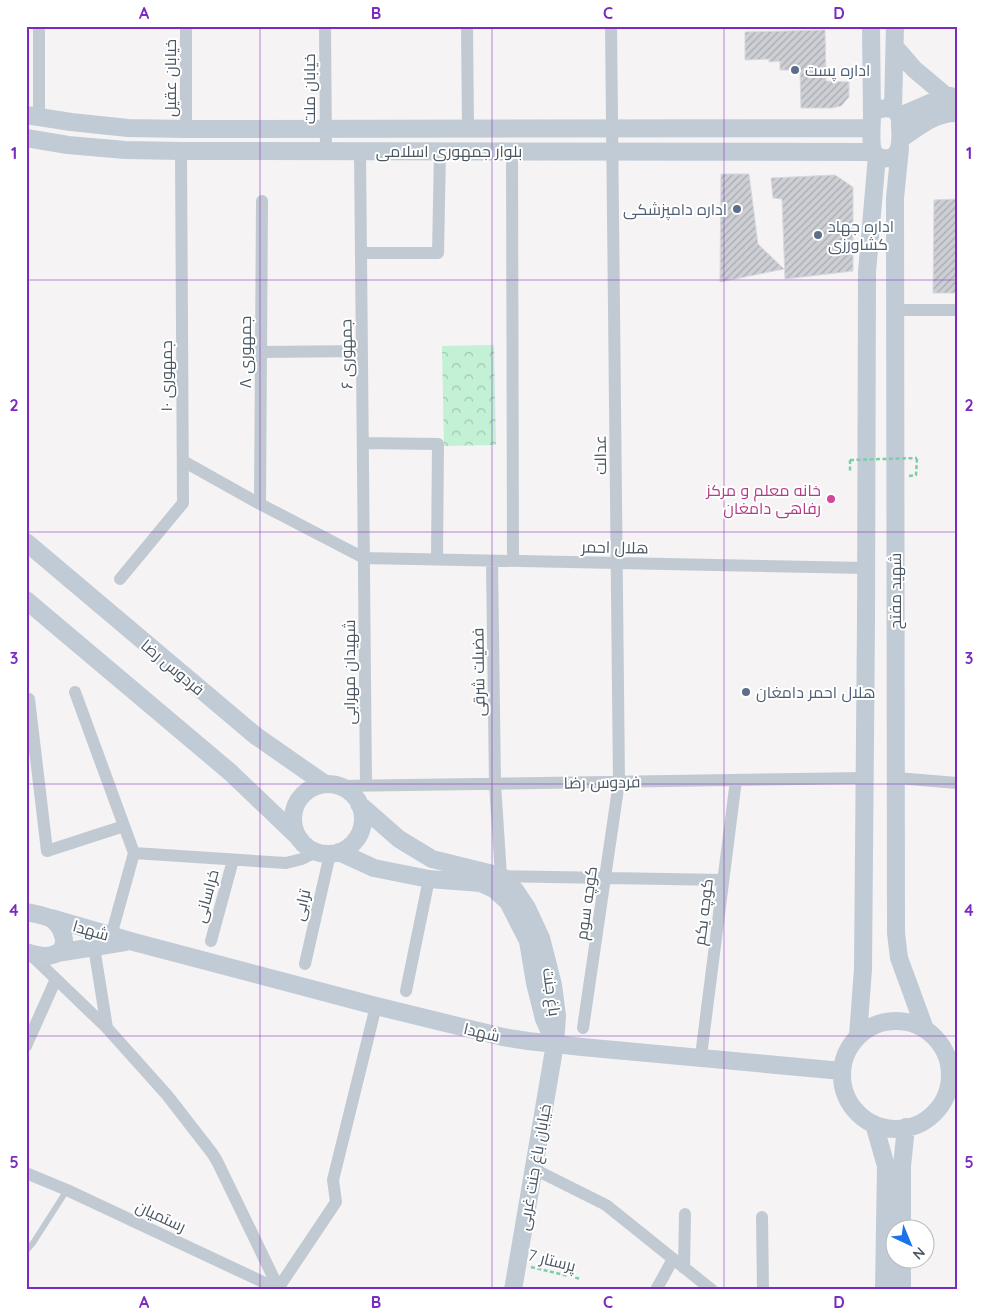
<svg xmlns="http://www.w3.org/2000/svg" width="983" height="1316" font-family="Quicksand,Cairo,sans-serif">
<defs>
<pattern id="park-crowns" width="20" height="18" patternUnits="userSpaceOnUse" patternTransform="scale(1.25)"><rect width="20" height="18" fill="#c3f1d5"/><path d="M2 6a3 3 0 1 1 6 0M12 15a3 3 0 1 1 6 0" fill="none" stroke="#a0c6b0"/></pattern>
<pattern id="building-hatch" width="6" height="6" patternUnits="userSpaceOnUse" patternTransform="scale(1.25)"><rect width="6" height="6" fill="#cdcfd5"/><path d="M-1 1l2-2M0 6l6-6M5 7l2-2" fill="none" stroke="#a8abb0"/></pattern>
</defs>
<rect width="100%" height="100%" fill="#f5f3f3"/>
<path fill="url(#park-crowns)" d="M494 345 496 445 444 446 442 346Z"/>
<path fill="url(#building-hatch)" stroke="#d7d9de" d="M825 30 826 81 849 82V97L841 106 832 108H801L800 70H780V61L769 62V59L745 60V32Z
M721 174H749L758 244 784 269 720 282Z
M835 175 853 187V271L785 279 782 199 773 198 771 178Z
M957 199V293H933L934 200Z"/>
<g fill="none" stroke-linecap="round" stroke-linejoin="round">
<path stroke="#7ad0a6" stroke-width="2.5" stroke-dasharray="4 2.5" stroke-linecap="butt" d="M850 460V473
M909 476 916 475 917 458
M531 1267 581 1279"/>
<path stroke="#c1cad2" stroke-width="6" d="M26 1251 33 1243 67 1190"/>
<path stroke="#c1cad2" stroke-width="12" d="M39 26V118
M186 26V129
M325 26 326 151
M467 26 468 128
M360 151 366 785
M512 151 513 561
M361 253H438L440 151
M895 310H957
M261 352 362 351
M363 443 438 444 437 559
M183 461 260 504 364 558 866 568
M260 504 262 201
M492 561 495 784 501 876 723 880
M120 579 183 503 181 151
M75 692 134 853 111 936
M29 699 47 851 124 826
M897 778 957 783
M339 786 865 778
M134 853 286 863 302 859 316 852
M211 941 233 860
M94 947 107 1028
M29 953 107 1028 167 1095 212 1153 217 1161 279 1289
M305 964 330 854
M406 991 429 879
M583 1028 619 782 611 26
M26 1046 56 979
M702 1048 736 780
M534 1169 606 1205 712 1290
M26 1173 67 1190 280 1290
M762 1217 763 1290
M684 1268 685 1214
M277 1290 336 1202 333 1180 376 1006
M656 1290 673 1259"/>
<path stroke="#c1cbd6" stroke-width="18" d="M871 26 872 115
M895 47 914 69 946 96C941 103 941 107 946 114
M886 108 893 109C895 111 897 113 899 115 900 118 900 123 900 126 901 140 902 161 882 158 878 157 875 155 873 151 870 142 872 124 872 115L877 110Z
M893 109 895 26
M26 115 71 122 128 128 186 129 871 128
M900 116 946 96H951
M26 138 68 145 125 150 181 151 873 152
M901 139C918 127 934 113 956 113
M900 148 895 198 896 933 899 958 925 1029
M26 542 256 736 325 784
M26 600 230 772 296 835
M293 819a35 35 0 1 1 70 0a35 35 0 1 1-70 0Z
M359 804 399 839 432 859 501 876 515 890 527 908 541 938 553 985 557 1016 555 1044 513 1290
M339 852 374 868 429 879 481 883 494 889 508 902 528 941 535 983 544 1019 554 1041
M26 912C34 914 46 915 53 920 61 926 71 946 57 953 49 958 35 955 26 952
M51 918 130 941 376 1006 503 1037 528 1041 582 1047 842 1071
M57 953 125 942
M842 1075a54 54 0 1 1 108 0a54 54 0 1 1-108 0Z
M858 1036 863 969 866 620 867 272 877 156
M874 1124 886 1166 884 1290
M902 1228V1166L906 1127
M902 1290V1258"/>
<path stroke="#7ad0a6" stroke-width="2.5" stroke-dasharray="4 2.5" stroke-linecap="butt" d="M850 460 917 458"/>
</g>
<path fill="none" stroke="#7b2cbf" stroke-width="1" stroke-opacity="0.55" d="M260 26V1290M492 26V1290M724 26V1290M26 280H957M26 532H957M26 784H957M26 1036H957"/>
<g fill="#5c6f8a" stroke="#fff" stroke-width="2">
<circle cx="795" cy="70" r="5"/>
<circle cx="737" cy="209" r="5"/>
<circle cx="818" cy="235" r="5"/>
<circle cx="746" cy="692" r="5"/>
</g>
<circle fill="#d1479c" stroke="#fff" stroke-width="2" cx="831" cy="499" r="5"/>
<g text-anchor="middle" stroke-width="4" stroke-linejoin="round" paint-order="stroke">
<g font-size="16" fill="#4e5e75" stroke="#fff" text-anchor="start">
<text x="805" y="76">اداره پست</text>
<text x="727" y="215" text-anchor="end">اداره دامپزشکی</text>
<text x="828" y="232">اداره جهاد<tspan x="828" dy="18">کشاورزی</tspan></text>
<text x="756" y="698">هلال احمر دامغان</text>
</g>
<g font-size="16" fill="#4a5661" stroke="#fff">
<text transform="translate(170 78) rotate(-90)" y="6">خیابان عقیل</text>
<text transform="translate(309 89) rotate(-90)" y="6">خیابان ملت</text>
<text x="449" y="157">بلوار جمهوری اسلامی</text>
<text transform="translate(245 352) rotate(-90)" y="6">جمهوری ۸</text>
<text transform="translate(346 354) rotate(-91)" y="6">جمهوری ۶</text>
<text transform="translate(166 376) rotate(-90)" y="6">جمهوری ۱۰</text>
<text transform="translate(600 455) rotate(-91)" y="6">عدالت</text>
<text transform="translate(615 547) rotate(1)" y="6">هلال احمر</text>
<text transform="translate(895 591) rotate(-90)" y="6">شهید مفتح</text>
<text transform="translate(173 667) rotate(40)" y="6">فردوس رضا</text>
<text transform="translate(349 672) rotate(-90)" y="6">شهیدان مهرابی</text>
<text transform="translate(478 672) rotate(-91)" y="6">فضیلت شرقی</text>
<text transform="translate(602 782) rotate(-1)" y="6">فردوس رضا</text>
<text transform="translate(206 896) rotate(-75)" y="6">خراسانی</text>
<text transform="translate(586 903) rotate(-82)" y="6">کوچه سوم</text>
<text transform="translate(301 905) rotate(-77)" y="6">ترابی</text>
<text transform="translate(703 912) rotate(-83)" y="6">کوچه یکم</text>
<text transform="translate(91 930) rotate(16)" y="6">شهدا</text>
<text transform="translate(552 992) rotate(82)" y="6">باغ جنت</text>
<text transform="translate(482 1032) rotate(13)" y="6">شهدا</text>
<text transform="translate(534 1167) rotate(-80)" y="6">خیابان باغ جنت غربی</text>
<text transform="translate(161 1216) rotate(25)" y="6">رستمیان</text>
<text transform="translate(552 1260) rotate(14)" y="6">پرستار 7</text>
</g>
<g font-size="16" fill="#b23c85" stroke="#fff" text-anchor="end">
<text x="821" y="496">خانه معلم و مرکز<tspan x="821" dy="18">رفاهی دامغان</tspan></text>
</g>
</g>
<rect width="983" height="1316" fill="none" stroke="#ffffff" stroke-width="55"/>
<g transform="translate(910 1244) rotate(136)"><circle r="24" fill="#ffffff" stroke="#b7bbc0"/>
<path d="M0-4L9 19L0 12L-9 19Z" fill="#1a73e8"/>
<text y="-8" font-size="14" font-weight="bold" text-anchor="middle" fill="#4a5661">N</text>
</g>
<rect x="28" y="28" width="928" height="1260" fill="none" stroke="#7b2cbf" stroke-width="2"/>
<g font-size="16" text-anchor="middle" font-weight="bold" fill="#7b2cbf">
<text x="144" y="19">A</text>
<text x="376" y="19">B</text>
<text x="608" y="19">C</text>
<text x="839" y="19">D</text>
<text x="14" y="159">1</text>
<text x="969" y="159">1</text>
<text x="14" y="411">2</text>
<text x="969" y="411">2</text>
<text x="14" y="664">3</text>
<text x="969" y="664">3</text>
<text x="14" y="916">4</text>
<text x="969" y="916">4</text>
<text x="14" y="1168">5</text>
<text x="969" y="1168">5</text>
<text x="144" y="1308">A</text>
<text x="376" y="1308">B</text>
<text x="608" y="1308">C</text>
<text x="839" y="1308">D</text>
</g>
</svg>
